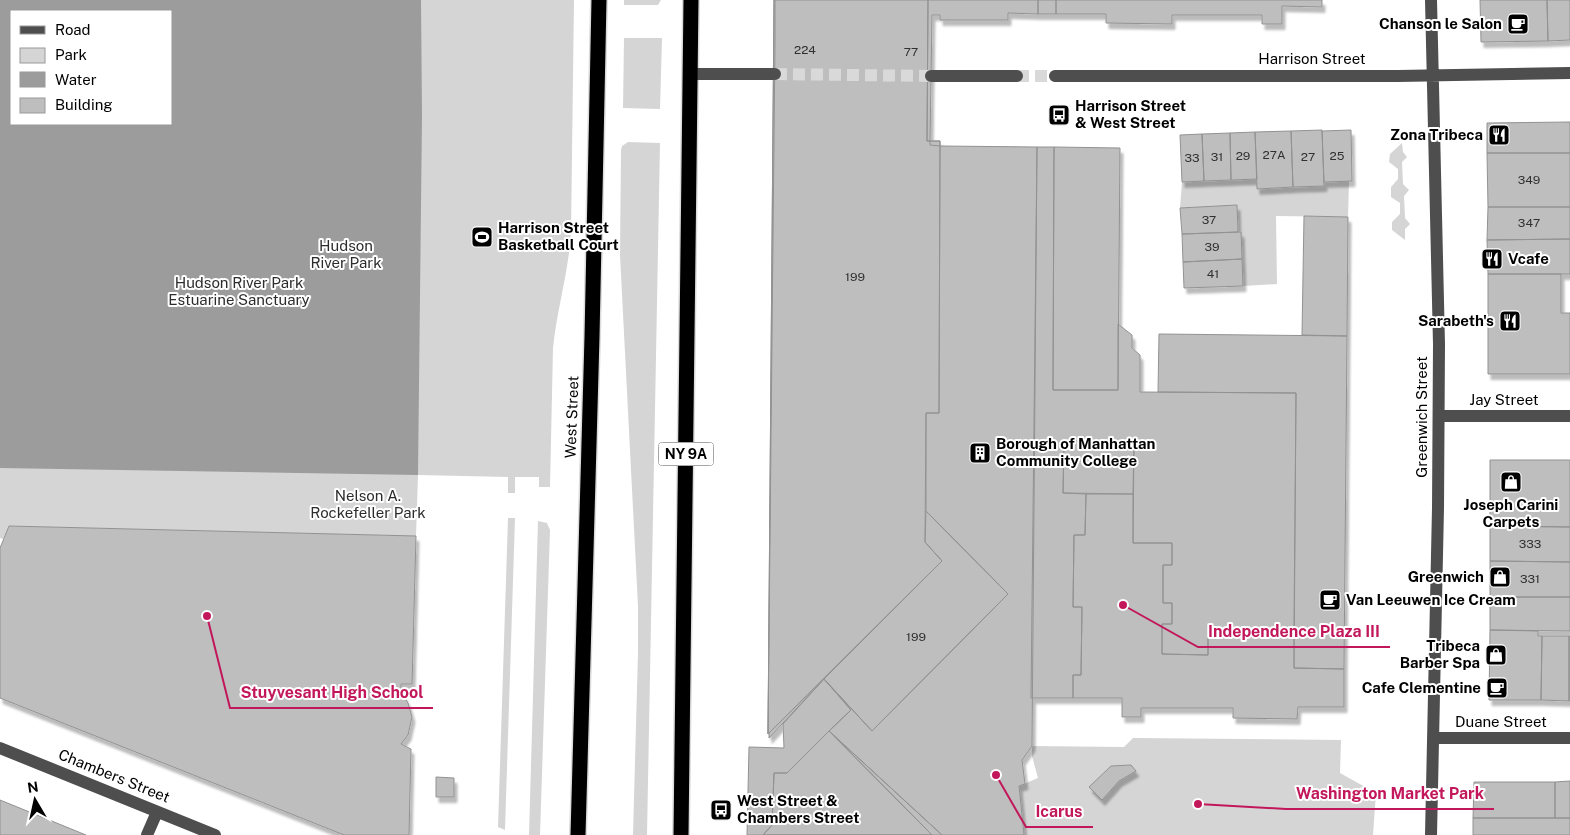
<svg xmlns="http://www.w3.org/2000/svg" width="1570" height="835" font-family="'Public Sans',sans-serif">
<defs>
<filter id="shadow"><feDropShadow dx="3" dy="5.5" stdDeviation="1" flood-color="#0004"/></filter>
</defs>
<rect width="100%" height="100%" fill="#fff"/>
<path fill="#d5d5d5" fill-rule="evenodd" d="M0 0H574L571 231C569 271 557 308 553 348L550 487H539V477H515V493H508V477L418 475 416 536 9 526 3 539 0 538ZM11 11H171V124H11Z
M624 0H661L658 5H624Z
M624 38H662L660 109 623 108Z
M628 142 660 143 647 835H633L638 652V606L620 255 621 150 622 146Z
M1402 143 1403 152 1407 157 1402 162 1403 184 1409 190 1404 196 1405 218 1410 224 1405 229V240L1392 230V222L1400 214V203L1391 197V187L1398 179V169L1389 162 1390 154Z
M1257 179 1258 189 1324 186V182L1349 181 1348 217 1276 216 1277 284 1243 286 1241 232H1238L1237 205 1180 208 1182 182Z
M508 518H515L505 830 498 827Z
M538 521 547 523 550 530 540 835H529Z
M1133 738 1341 740 1340 773 1376 793 1373 835H1024L1019 786 1038 778 1032 756V746L1124 747Z"/>
<path fill="#9c9c9c" fill-rule="evenodd" d="M0 0H421L422 116 418 475 0 468ZM171 11V124H11V11Z"/>
<path fill="#bebebe" stroke="#929292" filter="url(#shadow)" d="M774 0H775V41L768 734Z
M774 0H928L927 141H940L939 413H926L925 542 942 561 768 734Z
M928 0H1038V14L1008 13V20H940V15H932L930 141H927Z
M1038 0H1056V14H1038Z
M1056 0H1322V7L1282 6V24H1262V15H1172V24L1106 23V14H1056Z
M1480 0H1547L1548 41 1481 42Z
M1547 0H1570V40L1548 41Z
M1570 122V153H1487V123Z
M1322 130 1324 186 1293 187 1291 131Z
M1351 130 1352 181 1324 182 1322 131Z
M1291 131 1293 187 1257 189 1255 132Z
M1255 132 1257 179 1231 180 1230 133Z
M1230 133 1231 180 1204 181 1202 134Z
M1202 134 1204 181 1182 182 1180 135Z
M930 141H940V146L930 145Z
M940 146 1037 147 1032 746 1022 760 1025 784 1019 786 1024 835H942L829 731 851 710 824 679 872 731 1008 594 926 511V413H939Z
M1037 147H1054L1053 390H1118V324L1132 335V348L1140 355V392L1296 393 1294 629H1273V637H1208V655L1162 654V624H1172V603H1163V565H1172V543H1133L1134 442 1064 441 1063 493 1086 494 1085 535H1074L1073 607H1082L1081 675H1073V698H1031Z
M1054 147 1120 148 1118 390H1053Z
M1487 153H1570V207H1488Z
M1237 205 1238 232 1182 234 1180 208Z
M1488 207H1570V239L1487 240Z
M1304 216 1348 217 1347 336 1302 335Z
M1241 232 1242 259 1183 262 1182 234Z
M1570 239V274H1488L1487 240Z
M1242 259 1243 286 1184 288 1183 262Z
M1488 274H1561V313H1570V374H1488Z
M1159 334 1347 336 1344 669 1294 668 1296 393 1158 392Z
M1064 441 1134 442 1133 494 1063 493Z
M1490 460H1570V527L1490 526Z
M1086 494H1133V543H1172V565H1163V603H1172V624H1162V654L1208 655V637H1273V629H1294V668L1344 669V707H1298L1297 719 1233 718V708H1141V717H1122V698H1073V675H1081L1082 607H1073L1074 535H1085Z
M926 511 1008 594 872 731 824 679 942 561 925 542Z
M9 526 416 536 412 684H401V691L408 703 412 717 408 735 401 744 411 749 409 835H344L0 698V548Z
M1490 526 1570 527V562L1490 561Z
M942 561 824 679 769 738V733Z
M1490 561 1570 562V597H1490Z
M1490 597H1570V631L1490 630Z
M1490 630 1538 631V636H1542L1541 700H1489Z
M1542 636H1569V701L1541 700Z
M1569 636H1570V701H1569Z
M824 679 851 710 829 731 942 835H747L749 747 784 748 783 724Z
M829 731 932 835H763L772 825 774 773H787Z
M829 731 932 835H763L772 825 774 773H787Z
M1131 765 1136 771 1119 781 1102 800 1089 787 1111 766Z
M436 777 454 778V797H436Z
M1570 781V818H1555V782Z
M1474 782H1555V818H1473Z
M0 800 86 835H0Z
M1473 818H1570V835H1473Z"/>
<g fill="none" stroke-linecap="round" stroke-linejoin="round">
<path stroke="#d9d9d9" stroke-width="12" stroke-dasharray="12 6" stroke-linecap="butt" d="M775 74 931 76
M1017 76H1055"/>
<g stroke="#dbdbdb" stroke-width="18">
<path id="highway" d="M578 835 592 337 599 0
M681 835 691 0"/>
</g>
<path stroke="#4e4e4e" stroke-width="12" d="M691 74H775
M931 76H1017
M1055 76H1398L1570 73
M1439 416H1570
M1433 738H1570
M0 748 215 835
M147 835 157 812
M1431 835 1438 508 1439 344 1431 0"/>
<use href="#highway" stroke="#000" stroke-width="15"/>
</g>
<defs>
<g id="cafe-square" transform="scale(1.125)"><rect x="-9" y="-9" width="18" height="18" rx="4" fill="#000" stroke="#fff"/><path d="M-5.5-4.5H6V0H3Q3 3.5 0 3.5H-2.5Q-5.5 3.5-5.5 0ZM3-3.2v2h1.7v-2ZM-6 4.5H4V6H-6Z" fill="#fff"/></g>
<g id="bus-square" transform="scale(1.125)"><rect x="-9" y="-9" width="18" height="18" rx="4" fill="#000" stroke="#fff"/><path d="M-5-6H5V4H4V6H2V4H-2V6H-4V4H-5ZM-3.5-4V0h7V-4ZM-3.5 1.2v1.5H-2V1.2ZM2 1.2v1.5H3.5V1.2Z" fill="#fff"/></g>
<g id="restaurant-square" transform="scale(1.125)"><rect x="-9" y="-9" width="18" height="18" rx="4" fill="#000" stroke="#fff"/><path d="M-5-6h1v4h1v-4h1v4h1v-4h1v5L-1.5 .5V6h-2V.5L-5-1ZM5-6V6H3V1.5H1.5Q1.5-4 5-6Z" fill="#fff"/></g>
<g id="stadium-square" transform="scale(1.125)"><rect x="-9" y="-9" width="18" height="18" rx="4" fill="#000" stroke="#fff"/><path d="M0-5a6.5 5 0 1 0 0 10a6.5 5 0 1 0 0-10ZM-3.5-1.8h7v3.6h-7Z" fill="#fff"/></g>
<g id="building-square" transform="scale(1.125)"><rect x="-9" y="-9" width="18" height="18" rx="4" fill="#000" stroke="#fff"/><path d="M-4-6H4V6H1V3H-1V6H-4ZM-2.5-4.3h1.7v1.8h-1.7ZM.8-4.3h1.7v1.8H.8ZM-2.5-1h1.7V.8h-1.7ZM.8-1h1.7V.8H.8Z" fill="#fff"/></g>
<g id="shop-square" transform="scale(1.125)"><rect x="-9" y="-9" width="18" height="18" rx="4" fill="#000" stroke="#fff"/><path d="M-5-2.5h2.3a2.7 3.5 0 0 1 5.4 0H5L5.5 6h-11ZM-1.5-2.5h3a1.5 2.3 0 0 0-3 0Z" fill="#fff"/></g>
</defs>
<g fill-rule="evenodd">
<use href="#cafe-square" x="1518" y="24"/>
<use href="#bus-square" x="1059" y="115"/>
<use href="#restaurant-square" x="1499" y="135"/>
<use href="#stadium-square" x="482" y="237"/>
<use href="#restaurant-square" x="1492" y="259"/>
<use href="#restaurant-square" x="1510" y="321"/>
<use href="#building-square" x="980" y="453"/>
<use href="#shop-square" x="1511" y="482"/>
<use href="#shop-square" x="1500" y="577"/>
<use href="#cafe-square" x="1330" y="600"/>
<use href="#shop-square" x="1496" y="655"/>
<use href="#cafe-square" x="1497" y="688"/>
<use href="#bus-square" x="721" y="810"/>
</g>
<g text-anchor="middle" stroke-width="4" stroke-linejoin="round" paint-order="stroke">
<g font-size="12" fill="#303030">
<text x="805" y="54">224</text>
<text x="911" y="56">77</text>
<text x="1274" y="159">27A</text>
<text x="1243" y="160">29</text>
<text x="1337" y="160">25</text>
<text x="1217" y="161">31</text>
<text x="1308" y="161">27</text>
<text x="1192" y="162">33</text>
<text x="1529" y="184">349</text>
<text x="1209" y="224">37</text>
<text x="1529" y="227">347</text>
<text x="1212" y="251">39</text>
<text x="1213" y="278">41</text>
<text x="855" y="281">199</text>
<text x="1530" y="548">333</text>
<text x="1530" y="583">331</text>
<text x="916" y="641">199</text>
</g>
<rect fill="#fff" stroke="#4c4c4c" stroke-width="1" x="658.5" y="442.5" width="55" height="23" rx="4"/>
<g font-size="14" font-weight="bold" fill="#000">
<text x="686" y="459">NY 9A</text>
</g>
<g font-size="15" font-weight="bold" fill="#000" stroke="#fff" text-anchor="end">
<text x="1502" y="29">Chanson le Salon</text>
<text x="1075" y="111" text-anchor="start">Harrison Street<tspan x="1075" dy="17">&amp; West Street</tspan></text>
<text x="1483" y="140">Zona Tribeca</text>
<text x="498" y="233" text-anchor="start">Harrison Street<tspan x="498" dy="17">Basketball Court</tspan></text>
<text x="1508" y="264" text-anchor="start">Vcafe</text>
<text x="1494" y="326">Sarabeth's</text>
<text x="996" y="449" text-anchor="start">Borough of Manhattan<tspan x="996" dy="17">Community College</tspan></text>
<text x="1511" y="510" text-anchor="middle">Joseph Carini<tspan x="1511" dy="17">Carpets</tspan></text>
<text x="1484" y="582">Greenwich</text>
<text x="1346" y="605" text-anchor="start">Van Leeuwen Ice Cream</text>
<text x="1480" y="651">Tribeca<tspan x="1480" dy="17">Barber Spa</tspan></text>
<text x="1481" y="693">Cafe Clementine</text>
<text x="737" y="806" text-anchor="start">West Street &amp;<tspan x="737" dy="17">Chambers Street</tspan></text>
</g>
<g font-size="15" fill="#000" stroke="#fff">
<text x="1312" y="64">Harrison Street</text>
<text x="1504" y="405">Jay Street</text>
<text transform="translate(572 417) rotate(-88)" y="5">West Street</text>
<text transform="translate(1422 417) rotate(-90)" y="5">Greenwich Street</text>
<text x="1501" y="727">Duane Street</text>
<text transform="translate(114 776) rotate(22)" y="5">Chambers Street</text>
</g>
<g font-size="15" fill="#2c2c2c" stroke="#fff">
<text x="346" y="251">Hudson<tspan x="346" dy="17">River Park</tspan></text>
<text x="239" y="288">Hudson River Park<tspan x="239" dy="17">Estuarine Sanctuary</tspan></text>
<text x="368" y="501">Nelson A.<tspan x="368" dy="17">Rockefeller Park</tspan></text>
</g>
</g>
<path fill="none" stroke="#c2185b" stroke-width="2" d="M1123 605L1198 647H1390M207 616L230 708H433M1198 804L1286 809H1494M996 775L1026 827H1093"/>
<g fill="#c2185b" stroke="#fff" stroke-width="2">
<circle cx="1123" cy="605" r="5"/>
<circle cx="207" cy="616" r="5"/>
<circle cx="1198" cy="804" r="5"/>
<circle cx="996" cy="775" r="5"/>
</g>
<g font-size="16" text-anchor="middle" font-weight="bold" fill="#c2185b" stroke="#fff" stroke-width="4" stroke-linejoin="round" paint-order="stroke">
<text x="1294" y="637">Independence Plaza III</text>
<text x="332" y="698">Stuyvesant High School</text>
<text x="1390" y="799">Washington Market Park</text>
<text x="1059" y="817">Icarus</text>
</g>
<rect x="10" y="10" width="162" height="115" fill="#ffffff" stroke="#999999"/>
<rect x="20" y="26" width="25" height="8" fill="#4e4e4e" stroke="#999999"/>
<text x="55" y="35" font-size="15" fill="#000000">Road</text>
<rect x="20" y="48" width="25" height="15" fill="#d5d5d5" stroke="#999999"/>
<text x="55" y="60" font-size="15" fill="#000000">Park</text>
<rect x="20" y="72" width="25" height="15" fill="#9c9c9c" stroke="#999999"/>
<text x="55" y="85" font-size="15" fill="#000000">Water</text>
<rect x="20" y="98" width="25" height="15" fill="#bebebe" stroke="#999999"/>
<text x="55" y="110" font-size="15" fill="#000000">Building</text>
<g transform="translate(35 800) rotate(351)" stroke="#ffffff" stroke-width="4" paint-order="stroke">
<path d="M0-4L9 19L0 12L-9 19Z" fill="#000000"/>
<text y="-8" font-size="14" font-weight="bold" text-anchor="middle" fill="#000000">N</text>
</g>
</svg>
